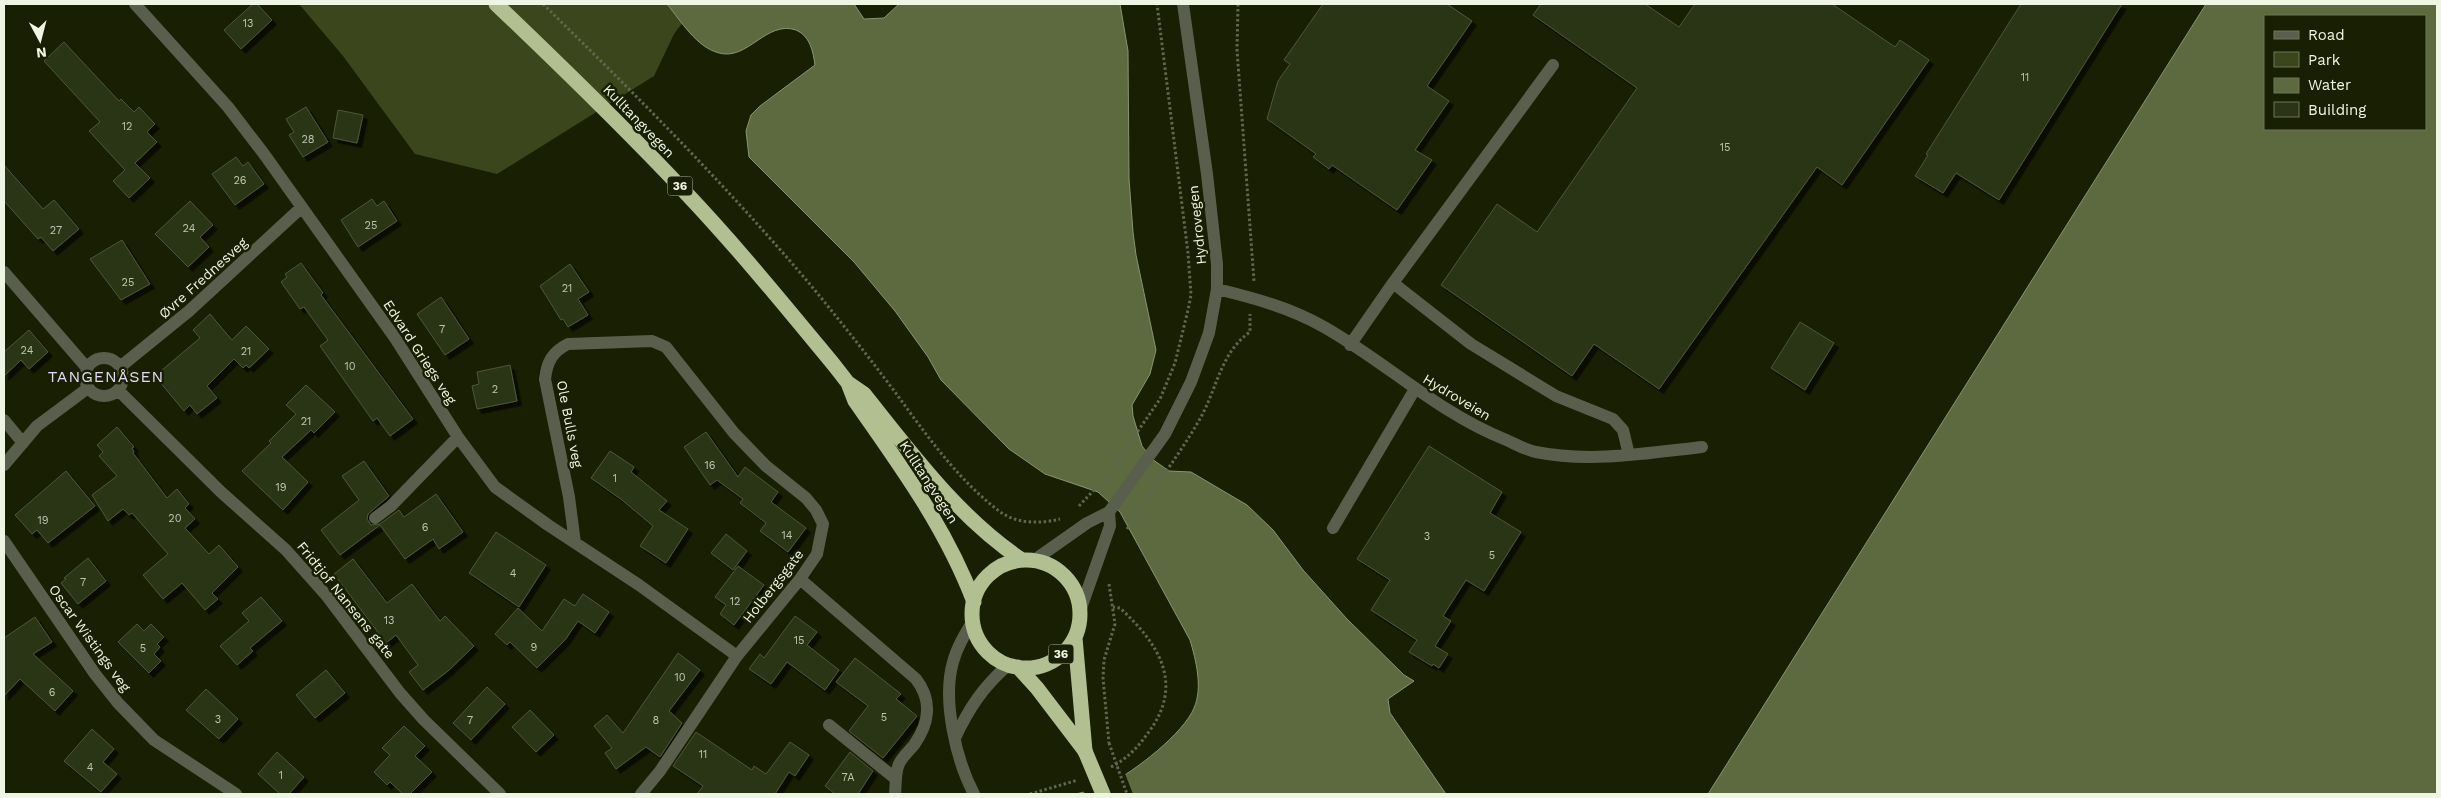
<svg xmlns="http://www.w3.org/2000/svg" width="2441" height="798" font-family="'Work Sans',sans-serif">
<defs>
<filter id="shadow"><feDropShadow dx="4.5" dy="4.5" stdDeviation="0" flood-color="#0009"/></filter>
</defs>
<rect width="100%" height="100%" fill="#181f03"/>
<path fill="#3b461d" d="M299 4H667L683 22 674 34 654 76 497 174 415 154 343 56Z"/>
<path fill="#5d6a40" stroke="#899471" fill-rule="evenodd" d="M667 4H854L864 19 884 18 899 4H1120L1128 51 1129 179 1133 232 1136 255 1156 350 1150 374 1132 405 1133 416 1142 446 1152 459 1169 471 1191 472 1247 505 1273 530 1303 570 1347 619 1404 675 1414 681 1388 699 1390 713 1446 794H1076C1087 791 1099 789 1109 784 1134 772 1184 733 1194 708 1203 688 1196 660 1190 640L1120 512 1098 492 1045 474 1009 449 941 380 928 357 895 311 854 262 749 157 746 131 751 115 760 106 815 65C813 51 810 36 796 30 766 20 748 61 719 53 696 47 681 21 667 4Z
M2206 4H2437V794H1708ZM2265 16H2425V129H2265Z"/>
<path fill="#181f03" d="M1124 771 1133 794H1085L1083 790 1108 782Z"/>
<path fill="#2b3416" stroke="#4e5738" filter="url(#shadow)" d="M253 4H257L272 20 241 49 224 30Z
M1323 4H1447L1472 21 1427 86 1449 101 1415 150 1432 160 1397 210 1332 165 1329 169 1313 157 1316 154 1267 119 1278 81 1290 64 1284 60Z
M1541 4H1645L1679 27 1695 4H1832L1895 47 1900 40 1929 60 1842 185 1817 167 1659 389 1594 344 1572 376 1441 285 1497 204 1537 232 1637 88 1533 15Z
M2021 4H2122L1999 200 1956 173 1943 193 1915 176 1928 155 1926 154Z
M64 42 119 101 121 99 134 112 139 107 155 124 147 132 157 142 135 163 150 178 129 198 113 181 125 170 89 131 100 122 44 61Z
M306 107 328 142 303 157 289 135 294 132 286 119Z
M338 110 363 115 357 143 333 138Z
M236 157 243 166 248 162 264 184 235 205 212 174Z
M4 165 43 209 54 200 79 229 53 251 41 237 38 239 4 201Z
M372 199 377 206 384 201 397 221 358 247 341 220Z
M190 201 213 225 200 237 209 247 188 267 155 234Z
M122 240 150 284 121 300 90 259Z
M301 263 323 293 321 295 413 419 390 436 377 418 373 421 320 346 328 340 304 307 300 309 281 282 287 277 285 274Z
M570 264 589 292 578 299 588 315 568 327 563 319 561 320 540 286Z
M441 297 469 339 445 355 417 314Z
M210 314 232 340 246 326 269 349 249 368 246 365 243 368 234 359 207 386 217 398 197 414 190 405 184 411 155 376 200 338 193 330Z
M1800 322 1834 343 1805 390 1771 368Z
M29 330 48 352 29 369 21 360 4 376V352Z
M510 365 517 401 477 409 472 386 479 384 477 372Z
M306 385 335 412 314 433 311 430 282 457 308 482 283 510 242 471 271 443 269 441 296 414 286 405Z
M117 427 134 447 132 448 134 452 133 453 167 498 177 489 189 504 185 508 195 519 185 528 209 554 219 545 238 567 212 593 218 599 205 610 182 583 163 599 143 575 168 554 132 513 129 515 123 509 108 521 92 495 117 476 99 456 103 452 97 445Z
M706 432 738 477 745 467 778 492 771 502 806 528 788 552 760 531 766 523 740 503 743 499 717 480 710 485 684 447Z
M1429 446 1502 492 1490 513 1521 532 1484 591 1466 580 1443 616 1451 621 1435 646 1448 654 1439 668 1433 664 1432 666 1409 652 1417 640 1371 610 1390 580 1357 559Z
M610 451 634 467 631 472 667 501 659 510 688 529 666 563 640 546 653 526 622 500 591 478Z
M364 461 389 496 368 514 367 519 371 525 380 524 399 510 404 517 436 494 463 532 439 549 433 539 405 559 380 525 340 555 321 530 359 500 342 476Z
M66 471 95 506 48 543 37 530 32 534 15 515Z
M496 532 546 565 519 607 469 573Z
M726 534 747 551 733 570 711 553Z
M88 558 106 581 78 604 61 583 66 579 64 578Z
M353 559 387 603 412 584 440 621 445 616 474 646 448 671 423 690 409 672 418 665 396 635 386 643 334 574Z
M738 566 764 585 734 625 720 614 726 605 715 597Z
M583 594 609 612 595 633 578 621 565 640 537 668 510 642 507 645 495 634 518 608 542 631 564 599 575 606Z
M261 597 282 621 250 648 253 651 237 665 220 646 249 621 242 613Z
M795 616 817 632 807 645 839 670 825 690 787 662 771 684 749 669 760 654 764 658Z
M35 617 52 642 33 654 73 691 55 711 20 679 4 696V638Z
M137 624 144 631 151 624 164 637 157 644 160 647 154 654 161 661 149 673 118 642Z
M678 653 700 670 669 711 682 723 660 757 646 747 616 769 605 753 612 748 594 726 607 715 623 733Z
M855 658 901 694 896 699 917 716 883 758 849 731 868 706 836 682Z
M326 670 345 693 315 718 296 695Z
M487 687 505 704 471 740 453 723Z
M206 689 238 719 219 739 186 710Z
M530 710 554 735 536 752 512 727Z
M404 726 425 746 415 756 432 772 410 794H403L390 782 387 785 374 772 390 755 382 748Z
M92 729 114 749 103 762 117 774 101 792 64 761Z
M696 732 752 770 754 766 766 774 790 742 809 755 795 776 789 772 775 794H697L703 786 673 766Z
M277 752 304 777 289 794H280L258 774Z
M850 752 873 771 858 794H835L825 786Z"/>
<g fill="none" stroke-linecap="round" stroke-linejoin="round">
<path stroke="#61674f" stroke-width="3" stroke-dasharray="2.5 2.5" stroke-linecap="butt" d="M543 4C636 95 729 188 813 288 841 322 868 356 895 392 925 433 957 479 999 511 1016 524 1040 524 1060 519
M1238 4 1237 50 1254 281
M1079 506 1107 476 1160 399 1175 363 1188 310 1191 295 1188 253 1157 4
M1127 529C1151 491 1179 456 1201 417 1217 388 1221 352 1250 332V314
M1109 584 1115 624 1104 660 1103 678 1109 743
M1111 767C1127 759 1138 747 1148 733 1185 684 1159 644 1120 608L1113 607
M1030 794 1078 780"/>
<path stroke="#5a5f4d" stroke-width="12" d="M135 4 228 107 264 154 395 338 458 437 495 487 548 525 639 585 737 656
M4 272 87 368
M1393 283 1471 344 1556 396 1613 419 1623 430 1629 455
M1217 289C1254 298 1291 308 1324 327 1386 362 1437 412 1504 439 1514 443 1525 450 1536 452 1590 463 1648 453 1702 447
M1350 345 1393 283 1553 65
M85 377a19 19 0 1 1 38 0a19 19 0 1 1-38 0Z
M120 367 189 311 302 207
M118 390 221 492 286 550 326 595 400 693 424 720 500 794
M4 420 23 443
M4 465 37 426 88 388
M1109 512 1165 434 1191 382 1209 333 1217 289V264L1207 174 1183 4
M375 518 391 506 458 437
M1333 528 1415 389
M4 541 95 674 118 703 154 740 236 794
M575 543 569 497 545 379C547 362 552 352 568 344L652 341 666 347 734 433 766 466 806 498 816 510 823 524 817 554 800 579 737 656 660 771 641 794
M1033 561 1087 523 1109 512
M800 579 916 679C933 701 929 724 914 745 909 751 902 757 899 764 895 772 896 785 895 794
M1080 611 1110 526 1109 512
M973 621C965 634 957 647 953 662 942 700 956 760 974 794
M829 725 896 779
M955 738C969 708 983 687 1008 665"/>
<path stroke="#b1bf91" stroke-width="15" d="M496 4C561 66 625 128 686 193 738 248 786 307 834 365L848 383 855 401C900 465 946 528 974 602
M848 383 864 394C912 454 958 517 1022 560
M972 614a54 54 0 1 1 108 0a54 54 0 1 1-108 0Z
M1075 638 1085 751
M1018 667 1037 688 1085 751"/>
<path stroke="#61674f" stroke-width="3" stroke-dasharray="2.5 2.5" stroke-linecap="butt" d="M1109 743 1127 794"/>
<path stroke="#b1bf91" stroke-width="15" d="M1085 751 1103 794"/>
</g>
<g text-anchor="middle" stroke-width="5" stroke-linejoin="round" paint-order="stroke">
<g font-size="11" fill="#bec5b0">
<text x="248" y="27">13</text>
<text x="2025" y="81">11</text>
<text x="127" y="130">12</text>
<text x="308" y="143">28</text>
<text x="1725" y="151">15</text>
<text x="240" y="184">26</text>
<text x="371" y="229">25</text>
<text x="189" y="232">24</text>
<text x="56" y="234">27</text>
<text x="128" y="286">25</text>
<text x="567" y="292">21</text>
<text x="442" y="333">7</text>
<text x="27" y="354">24</text>
<text x="246" y="355">21</text>
<text x="350" y="370">10</text>
<text x="495" y="393">2</text>
<text x="306" y="425">21</text>
<text x="710" y="469">16</text>
<text x="615" y="482">1</text>
<text x="281" y="491">19</text>
<text x="175" y="522">20</text>
<text x="43" y="524">19</text>
<text x="425" y="531">6</text>
<text x="787" y="539">14</text>
<text x="1427" y="540">3</text>
<text x="1492" y="559">5</text>
<text x="513" y="577">4</text>
<text x="83" y="586">7</text>
<text x="735" y="605">12</text>
<text x="389" y="624">13</text>
<text x="799" y="644">15</text>
<text x="534" y="651">9</text>
<text x="143" y="652">5</text>
<text x="680" y="681">10</text>
<text x="52" y="696">6</text>
<text x="884" y="721">5</text>
<text x="218" y="723">3</text>
<text x="470" y="724">7</text>
<text x="656" y="724">8</text>
<text x="703" y="758">11</text>
<text x="90" y="771">4</text>
<text x="281" y="779">1</text>
<text x="848" y="781">7A</text>
</g>
<g fill="#181f03" stroke="#aeb5a0" stroke-width="1">
<rect x="667.5" y="176.5" width="25" height="19" rx="4"/>
<rect x="1048.5" y="644.5" width="25" height="19" rx="4"/>
</g>
<g font-size="12" font-weight="bold" fill="#eff5e3">
<text x="680" y="190">36</text>
<text x="1061" y="658">36</text>
</g>
<g font-size="14" fill="#eff5e3" stroke="#181f03">
<text transform="translate(639 121) rotate(46)" y="5">Kulltangvegen</text>
<text transform="translate(1197 225) rotate(-96)" y="5">Hydrovegen</text>
<text transform="translate(203 278) rotate(-42)" y="5">Øvre Frednesveg</text>
<text transform="translate(420 352) rotate(57)" y="5">Edvard Griegs veg</text>
<text transform="translate(1457 397) rotate(31)" y="5">Hydroveien</text>
<text transform="translate(570 424) rotate(79)" y="5">Ole Bulls veg</text>
<text transform="translate(929 482) rotate(57)" y="5">Kulltangvegen</text>
<text transform="translate(773 586) rotate(-52)" y="5">Holbergsgate</text>
<text transform="translate(346 600) rotate(51)" y="5">Fridtjof Nansens gate</text>
<text transform="translate(90 638) rotate(54)" y="5">Oscar Wistings veg</text>
</g>
<g font-size="16" letter-spacing="1" fill="#e3d9f5" stroke="#181f03">
<text x="106" y="382">TANGENÅSEN</text>
</g>
</g>
<rect width="2441" height="798" fill="none" stroke="#eff5e3" stroke-width="10"/>
<rect x="2264" y="15" width="162" height="115" fill="#181f03" stroke="#6e755d"/>
<rect x="2274" y="31" width="25" height="8" fill="#5a5f4d" stroke="#6e755d"/>
<text x="2308" y="40" font-size="15" fill="#eff5e3">Road</text>
<rect x="2274" y="52" width="25" height="15" fill="#3b461d" stroke="#6e755d"/>
<text x="2308" y="65" font-size="15" fill="#eff5e3">Park</text>
<rect x="2274" y="78" width="25" height="15" fill="#5d6a40" stroke="#6e755d"/>
<text x="2308" y="90" font-size="15" fill="#eff5e3">Water</text>
<rect x="2274" y="102" width="25" height="15" fill="#2b3416" stroke="#6e755d"/>
<text x="2308" y="115" font-size="15" fill="#eff5e3">Building</text>
<g transform="translate(40 40) rotate(173)" stroke="#181f03" stroke-width="4" paint-order="stroke">
<path d="M0-4L9 19L0 12L-9 19Z" fill="#eff5e3"/>
<text y="-8" font-size="14" font-weight="bold" text-anchor="middle" fill="#eff5e3">N</text>
</g>
</svg>
